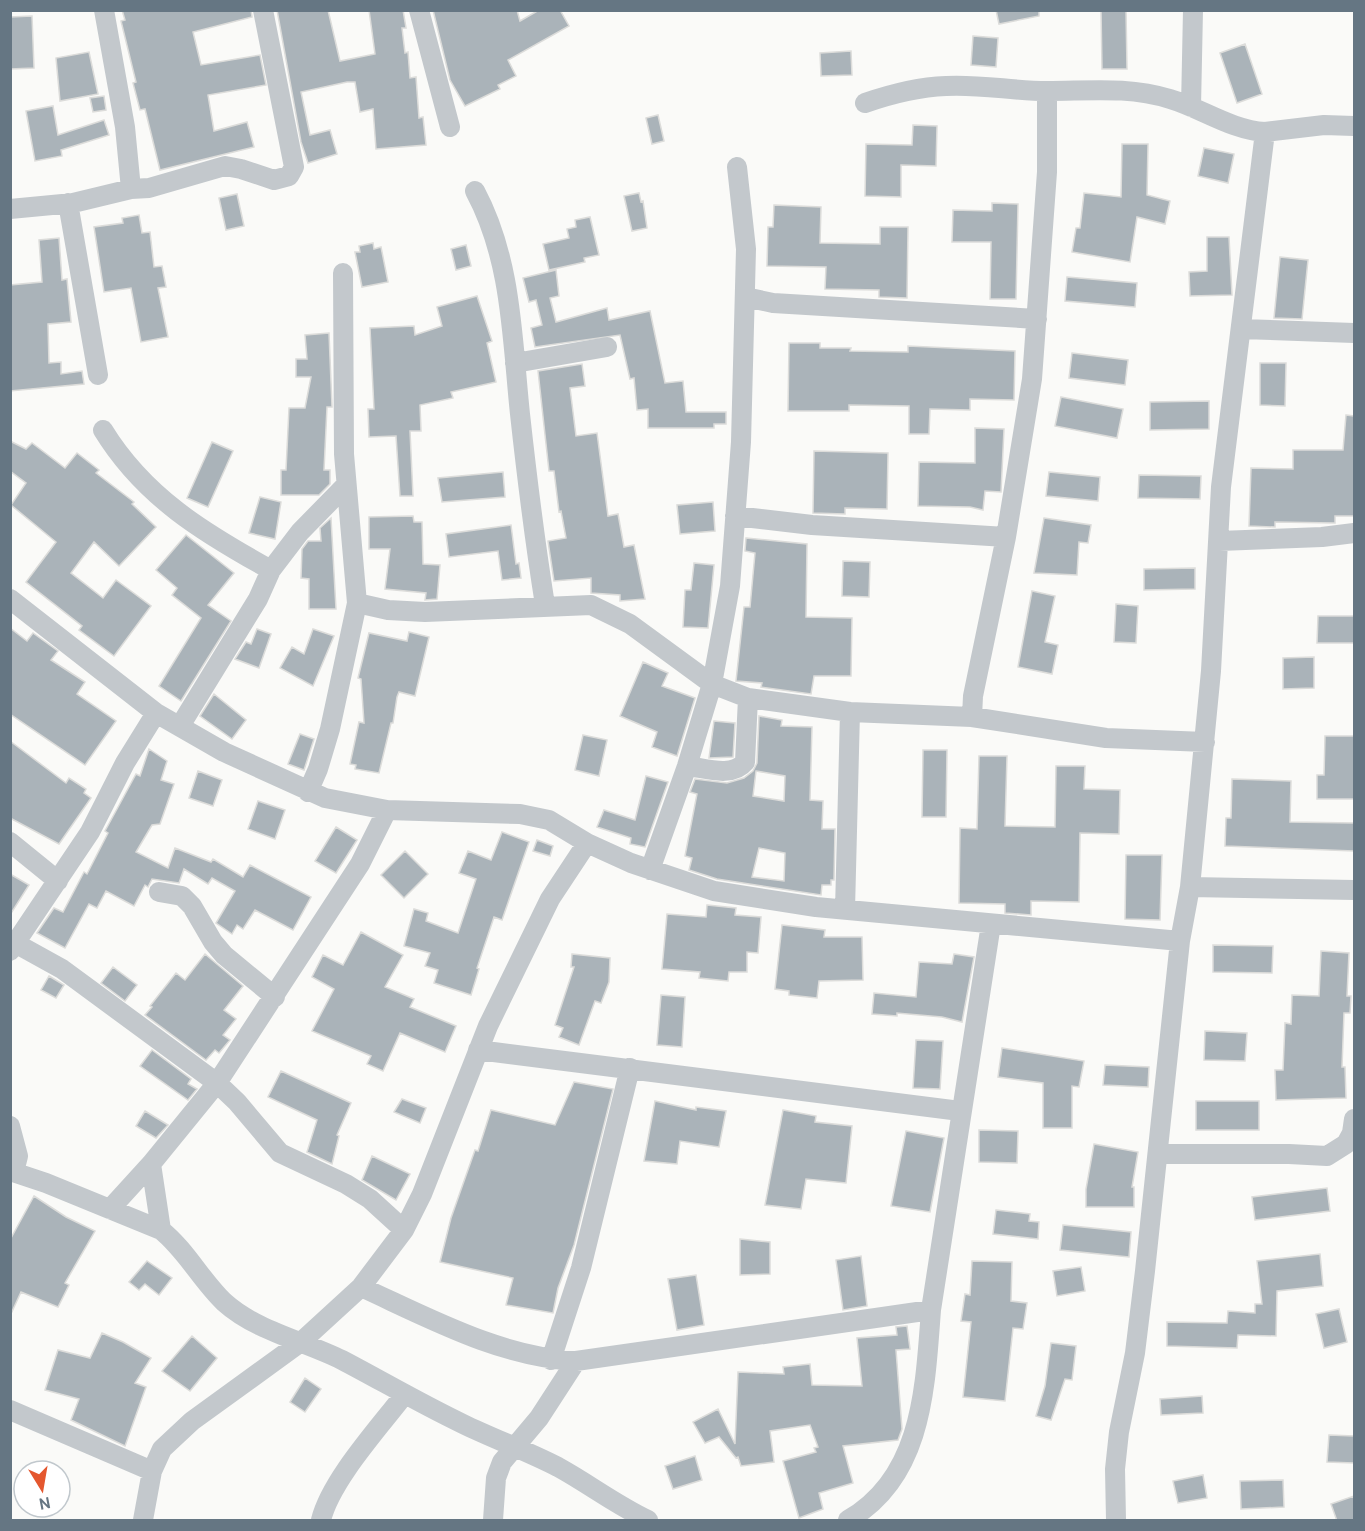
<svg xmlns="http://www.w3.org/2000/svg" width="1365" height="1531" font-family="Cabin,sans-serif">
<rect width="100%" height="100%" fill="#fafaf8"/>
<path fill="#aab3b9" stroke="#dcdcda" stroke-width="1.5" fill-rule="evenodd" d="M122 10H251L252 17 193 32 201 65 260 55 266 85 208 95 214 131 247 122 254 147 160 170 145 109 140 110 133 83 136 82 121 21 125 20Z
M277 10H328L340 61 375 54 369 10H403L406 28H402L405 53 408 52 410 78 416 77 419 118 423 117 426 145 376 149 373 109 360 112 355 82H347L301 92 310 135 330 130 337 154 308 163 301 142Z
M433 10H517L520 21 539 10H560L569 26 508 60 516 76 498 85 500 89 465 106 450 80Z
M996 10H1039V16L999 24Z
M1101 10H1126L1127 69H1102Z
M32 16 34 68 10 69V17Z
M973 36 998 38 996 67 971 65Z
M1245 44 1262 94 1237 103 1220 53Z
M851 51 852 75 821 76 820 53Z
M89 52 98 94 60 101 56 58Z
M104 96 106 110 93 112 90 98Z
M53 106 58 135 104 120 109 135 61 150 62 156 35 161 26 111Z
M658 115 664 141 652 144 646 118Z
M913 125 937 126 936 166 901 165V197L865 196 866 144 912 145Z
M1122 144H1148L1147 195 1170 201 1165 224 1137 217 1130 262 1072 252 1076 228H1080L1084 193 1121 197Z
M1204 148 1234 154 1228 183 1198 176Z
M639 193 641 202 643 201 647 228 632 231 624 196Z
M237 194 244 226 226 230 219 198Z
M992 203 1018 204 1016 299H990L991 242H952L953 210 992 211Z
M774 205 821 207 820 243 880 244V227H908L907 298 879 297V290L825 289 826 267 767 266 768 227H773Z
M139 215 142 233 150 232 154 267 162 266 166 287 158 288 168 337 141 342 131 288 104 292 94 227 123 223 122 218Z
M590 217 599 255 584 258 585 262 549 270 543 244 569 238 567 229 576 227 575 220Z
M1207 237H1229L1232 295 1190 296 1189 272 1207 271Z
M59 238 62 280 67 279 71 322 48 324 49 363 61 362V374L82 371 84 384 10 391V285L42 282 39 240Z
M373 243 374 249 381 247 388 282 362 287 355 252H360L359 246Z
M466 245 471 266 456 270 451 249Z
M1280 257 1308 260 1302 319 1274 318Z
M556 270 559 296 550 298 556 322 607 308 609 320 650 311 665 383 683 381 686 412H726V424H714V428H648V409L637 410 634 378 630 379 620 335 535 347 531 328 542 325 536 300 529 302 523 278Z
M1067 277 1137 283 1135 307 1065 301Z
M477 296 492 341 487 343 496 382 451 392 453 398 420 405 421 431H410L413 496H400L396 436 369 437 368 409H374L370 328 414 326 415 335 442 326 437 307Z
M329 333 332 407H327L324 470H330V484L319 495H281V470H286L289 408H305L311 377H296V359H307L305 335Z
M789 343H820V348H851L850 351 908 352V346L1015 351 1014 400 970 399V410L930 409 929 434H909V406L849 405V411H788Z
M1072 353 1128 360 1125 385 1069 378Z
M1260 363H1286L1285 406 1260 405Z
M582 364 585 386 570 388 576 436 597 433 608 516 618 514 624 547 634 545 645 599 620 601V595L591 593V578L554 581 548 541 566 538 561 511 559 512 554 471H549L538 371Z
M1061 397 1123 409 1117 438 1055 426Z
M1209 401V429L1150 430V402Z
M1346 415 1354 416V516H1335V523L1275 522V527L1249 526 1251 468 1293 469V450H1343Z
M975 428 1004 429 1001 492 985 491 983 510 970 507 918 506 919 462 975 463Z
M10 441 26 449 32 443 65 468 77 453 99 470 96 473 134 502 132 504 156 527 119 566 94 542 71 573 103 598 116 580 151 606 114 656 79 630 82 626 26 582 56 542 11 505 26 483 10 471Z
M212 442 233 451 208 507 187 498Z
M814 451 888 453 887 509 845 508V514L813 513Z
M503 472 505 497 442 502 438 478Z
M1049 472 1100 477 1098 501 1046 496Z
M1139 475 1201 476 1200 499 1138 498Z
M260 497 281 502 275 539 249 533Z
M713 502 715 531 680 534 677 505Z
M413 516 414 522H422L423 564 440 565 437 599 425 600 426 593 385 589 390 549H369V517Z
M331 518 336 609H309V579L301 578 302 549 308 541H321L320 528Z
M1044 518 1091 525 1088 543 1079 542 1077 575 1034 573Z
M511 525 516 564 519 563 521 578 502 580 498 551 449 557 446 534Z
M186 535 234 573 208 605 231 621 181 701 159 686 201 618 172 595 177 588 156 570Z
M746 538 807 544 806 617 852 618 851 676H814L811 694 761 687 762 683 736 681 744 607H750L755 553 745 551Z
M843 561 870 562 869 597 842 596Z
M694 563 714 565 708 628 683 627 685 590H691Z
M1195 568V589L1144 590V569Z
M1032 591 1055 596 1045 642 1058 645 1052 674 1018 667Z
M1116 604 1138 606 1136 643 1114 642Z
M1318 616H1354V643H1317Z
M10 628 27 641 33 633 58 651 51 660 85 682 77 694 116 721 85 765 10 714Z
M257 629 271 634 259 668 235 659 246 642 251 644Z
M313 629 334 636 313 686 280 668 292 647 304 654Z
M409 632 429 637 415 696 399 692 397 697 393 723H391L379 773 355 769 356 765 350 764 359 722 364 723 361 679 358 678 369 633 407 641Z
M1314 657V688L1283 689V658Z
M643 662 668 673 662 686 695 698 677 756 652 747 657 732 620 716Z
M214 694 246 720 232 739 200 716Z
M759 716 782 720 781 726 812 727 810 800 823 801 822 829H835L834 880H831V885H822L821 895 717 879 689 870 692 858 685 856 697 794 690 792 695 779 727 783 744 778 753 771 757 763ZM756 771 785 776 784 801 753 796ZM759 848 785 853 784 881 752 877Z
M714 721 735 723 733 757 709 758Z
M300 734 314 739 304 770 288 764Z
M583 735 607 740 599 776 575 770Z
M1325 736H1354V799H1317V775H1324Z
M10 741 66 783 69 778 86 789 84 793 91 798 59 844 10 818Z
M149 749 167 761 161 780 174 784 160 824 152 825 136 852 168 868 175 848 211 862 213 859 243 877 250 865 311 897 293 930 255 910 243 929 237 925 232 934 216 923 235 891 212 878 208 884 184 869 179 883 152 879 148 887 145 885 134 906 106 891 97 908 89 904 65 948 37 933 54 908 63 912 84 872 87 874 108 833 105 831 117 809 136 774 140 776Z
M923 750H947L946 817H922Z
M979 756H1007L1005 826 1055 827 1056 766H1085L1084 789 1120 790 1119 834 1080 833 1079 902 1031 901V915L1005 913V904L959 903 960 828 977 829Z
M198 771 222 780 213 806 189 798Z
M646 776 668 782 645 847 630 844 631 838 597 827 604 810 635 820Z
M1232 779 1291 781 1290 822 1354 823V851L1225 846 1226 818H1231Z
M258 801 285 810 275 839 248 829Z
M336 827 357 840 336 873 315 861Z
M502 832 529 842 502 920 494 917 477 968 479 969 471 995 434 983 438 970 425 966 430 953 404 946 414 909 428 913 426 921 458 933 476 879 459 873 468 851 491 860Z
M537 840 553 846 550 856 533 851Z
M405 851 428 874 404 898 381 875Z
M1126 855H1162L1160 920 1125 919Z
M10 874 29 885 10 915Z
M707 905 736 908 735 915 761 917 758 953 747 952V972H729L728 981 699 978 700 972 662 969 667 914 706 917Z
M782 925 825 930 824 937H862L863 980 819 981 817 998 789 995V991L775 989Z
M361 932 403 955 385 987 414 999 410 1007 456 1026 445 1052 400 1033 383 1071 367 1064 371 1056 312 1031 334 989 312 977 323 955 343 965Z
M1213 945 1273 946 1272 973 1213 972Z
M1321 951 1349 953 1347 996H1351L1350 1013H1344L1342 1067H1345L1346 1098 1276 1100 1275 1070H1283L1285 1023 1291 1024 1292 995 1319 996Z
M205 954 243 986 224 1010 236 1019 223 1035 230 1040 219 1053 215 1050 206 1060 145 1015 152 1007 150 1006 176 973 185 980Z
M572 954 610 958 609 982 601 1003 595 1001 579 1045 559 1037 563 1028 555 1025 574 967H571Z
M954 954 974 957 962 1022 942 1017 897 1013V1016L872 1014 874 993 916 997 919 962 952 964Z
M113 967 137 985 125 1001 101 983Z
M49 976 64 985 56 998 41 990Z
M661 995 685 997 682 1047 657 1045Z
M1205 1031 1247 1033 1245 1061 1204 1060Z
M916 1040 943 1041 940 1089 913 1088Z
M1002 1048 1084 1061 1079 1087 1072 1086V1128H1043V1083L998 1077Z
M152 1050 191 1079 188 1084 197 1089 188 1100 140 1066Z
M1105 1065 1149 1067 1148 1087 1103 1085Z
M281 1071 351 1103 337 1135 339 1136 332 1164 307 1152 317 1120 268 1097Z
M574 1082 613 1089 574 1245 558 1288 553 1313 506 1305 513 1278 440 1262 451 1218 475 1150 478 1151 491 1110 555 1125Z
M402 1099 426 1108 420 1123 394 1112Z
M655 1101 696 1110V1107L726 1111 719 1147 680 1141 677 1164 644 1161Z
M1196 1101H1259V1130H1196Z
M783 1110 816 1116 815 1122 852 1126 846 1183 806 1179 801 1209 765 1205Z
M145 1111 168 1125 156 1138 136 1126Z
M979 1130 1018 1131 1017 1163 979 1162Z
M906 1131 944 1138 930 1212 891 1206Z
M1094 1144 1138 1152 1132 1187H1134V1207H1086V1189Z
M372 1156 410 1174 396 1200 362 1180Z
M1327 1188 1330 1211 1255 1220 1252 1197Z
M34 1196 66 1217 95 1231 65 1283 69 1285 58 1307 21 1292 10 1316V1240Z
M996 1210 1030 1214 1029 1221 1039 1222 1038 1239 993 1234Z
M1063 1225 1131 1232 1129 1257 1060 1250Z
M740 1239 770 1242V1274L740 1275Z
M1320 1254 1323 1286 1277 1291 1276 1336 1238 1335 1237 1348 1167 1346V1322L1227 1323 1228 1311 1255 1313V1304H1262L1257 1261Z
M861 1256 867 1306 843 1310 836 1260Z
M147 1261 172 1278 159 1295 145 1284 139 1290 129 1282Z
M972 1261 1012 1262 1011 1301 1027 1303 1023 1329 1013 1328 1005 1401 963 1397 971 1322 961 1321 965 1294 970 1295Z
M1081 1267 1085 1291 1057 1296 1053 1271Z
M696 1275 704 1325 677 1330 668 1279Z
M1339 1309 1347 1342 1324 1348 1316 1314Z
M907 1326 910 1349 896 1350 902 1429 898 1440 843 1446 853 1483 819 1493 823 1509 799 1518 783 1461 816 1452 814 1448 818 1447 810 1425 770 1431 774 1462 741 1466 738 1457 736 1458 719 1437 705 1443 693 1422 718 1409 735 1444 738 1372 784 1374 783 1367 810 1364 812 1385 862 1386 857 1338 897 1335 896 1327Z
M102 1333 123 1342 151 1358 135 1383 146 1387 125 1446 71 1420 79 1399 45 1390 58 1350 90 1358Z
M192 1336 217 1358 190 1391 162 1371Z
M1051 1343 1076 1346 1072 1380 1065 1379 1051 1420 1036 1416 1045 1386Z
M305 1378 321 1389 305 1412 290 1402Z
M1202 1396 1203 1413 1161 1415 1160 1399Z
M1329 1435 1354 1436V1463L1327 1462Z
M695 1456 702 1480 673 1489 665 1466Z
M1203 1475 1207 1498 1178 1503 1173 1481Z
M1283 1480 1284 1507 1241 1509 1240 1481Z
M1354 1496V1521H1337L1331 1504Z"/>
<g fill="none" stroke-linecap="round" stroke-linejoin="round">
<path stroke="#c3c8cc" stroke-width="20" d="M104 10 125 127 131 189
M419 10 450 127
M865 103C891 94 919 87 946 86 980 84 1013 91 1047 91 1089 91 1128 86 1170 99 1201 108 1231 130 1265 132
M1191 107 1193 10
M475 191C512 260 512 338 520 414 527 478 535 542 545 605
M68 203 98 375
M10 209 73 203 131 189 149 188 225 166 241 169 274 180 289 176 294 167 263 10
M745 297 773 303 1037 319
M1241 329 1354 333
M515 363 607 347
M103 430C144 497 204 533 271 570
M735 516 812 525 1006 537
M1219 541 1322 537 1354 533
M10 599 156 713 224 752 325 798 387 810 520 814 549 820 587 843 631 863 714 891 816 907 1180 941
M357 603 388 610 425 612 591 605 630 624 712 684 748 698 850 712 972 717 1106 738 1205 742
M972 717 973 696 1006 537 1032 379 1047 172V91
M180 726 258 599 271 570 300 532 346 485
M687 766C705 768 732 778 745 762L748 698
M308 792 318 769 330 729 357 603 344 454 343 273
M10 842 58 881
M650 870 687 766 712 684 730 586 741 442 746 249 737 167
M1190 887 1354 890
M159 892 182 896 192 906 213 942 224 955 275 997
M845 910 850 712
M15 943 62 969 217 1083 237 1102 280 1153 346 1184 370 1199 404 1230
M10 951 90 832 125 763 156 713
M478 1050 960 1111
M10 1126 18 1156 14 1172
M1158 1154H1289L1327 1156 1346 1144 1352 1133 1354 1119
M151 1164 161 1230
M10 1171 46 1183 161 1230C186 1250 201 1280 224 1302 256 1331 304 1341 342 1360 382 1381 421 1404 463 1424 494 1439 527 1451 558 1467 589 1484 616 1505 648 1520
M110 1209 151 1164 217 1083 360 864 387 810
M361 1287C429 1318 500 1357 576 1361L931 1310 991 924
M551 1360 581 1268 630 1068
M10 1410 152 1471
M143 1520 152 1471 162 1449 192 1421 301 1342 361 1287 404 1230 422 1194 488 1026 550 899 587 843
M321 1520C331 1480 378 1429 404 1395
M493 1520 496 1478 502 1462 539 1418 576 1361
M848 1520C923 1477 925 1388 931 1310
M1116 1520 1115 1469 1119 1432 1135 1353 1145 1271 1180 941 1190 887 1211 671 1221 487 1265 132 1324 125 1354 126"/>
</g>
<rect width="1365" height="1531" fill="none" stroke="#657683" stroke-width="24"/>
<g transform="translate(42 1489) rotate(169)"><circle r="28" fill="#ffffff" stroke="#c1c8cd" stroke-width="1.5"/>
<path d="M0-4.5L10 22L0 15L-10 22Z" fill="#e4572e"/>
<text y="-9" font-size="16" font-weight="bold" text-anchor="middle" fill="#657683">N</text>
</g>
</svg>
